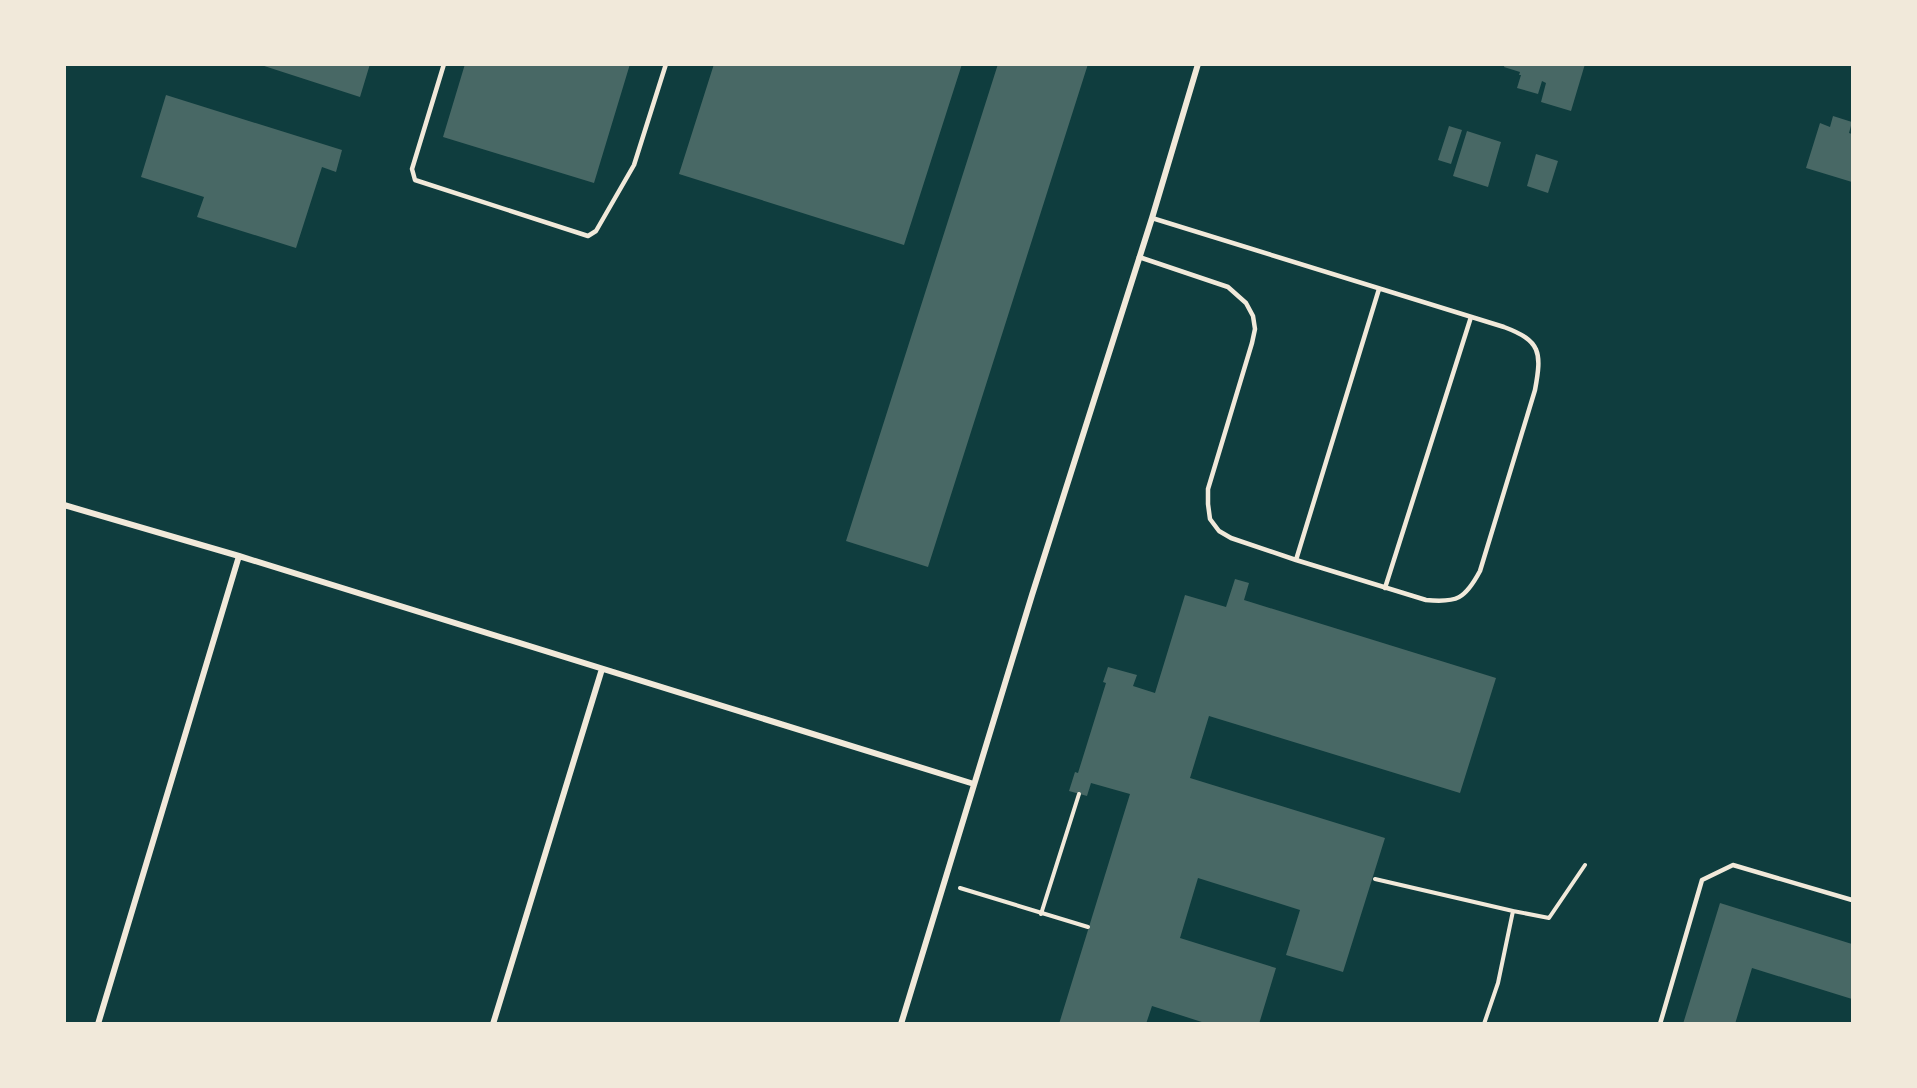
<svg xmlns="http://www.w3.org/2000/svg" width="1917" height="1088" font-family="Signika,sans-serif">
<rect width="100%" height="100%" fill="#0f3d3e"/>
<path fill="#486865" d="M258 64H370L360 97Z
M465 64H630L594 183 443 137Z
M714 64H962L904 245 679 174Z
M998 64H1088L928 567 846 541Z
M1505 64H1585L1571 111 1541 102 1546 83 1542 81 1538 94 1517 88 1521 75H1519L1520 72 1504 67Z
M166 95 342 150 336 172 322 167 296 248 197 217 204 197 141 177Z
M1833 116 1852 122 1849 133 1852 134V182L1806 168 1820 123 1830 127Z
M1449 126 1462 130 1451 164 1438 160Z
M1467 131 1501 142 1488 187 1453 176Z
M1536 154 1558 161 1548 193 1527 186Z
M1235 579 1249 583 1244 600 1496 678 1460 793 1209 716 1190 778 1385 838 1343 972 1286 955 1300 910 1198 878 1180 938 1276 968 1259 1024H1208L1152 1006 1146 1024H1059L1130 794 1091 783 1087 796 1069 791 1075 772 1078 773 1106 683 1103 682 1108 667 1137 675 1133 686 1155 693 1185 595 1226 607Z
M1720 903 1852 944V999L1752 968 1735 1024H1683Z"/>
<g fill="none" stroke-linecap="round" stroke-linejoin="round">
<path stroke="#f1e9da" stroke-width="4" d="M1375 879 1513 911
M960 888 1088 927
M1041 914 1079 794
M1484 1024 1498 983 1513 911 1549 918 1585 865"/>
<path stroke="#f1e9da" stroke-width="4.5" d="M444 64 412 169 415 180 588 236 596 231 634 165 666 64
M1139 257 1228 287 1246 303 1253 316 1255 329 1252 343 1208 489V504L1210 519 1219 531 1231 538 1296 560 1426 600C1457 603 1465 599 1480 571L1535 390C1542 352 1541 341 1504 327L1152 218
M1296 560 1379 289
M1385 588 1471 317
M1660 1024 1702 880 1733 865 1852 900"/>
<path stroke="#f1e9da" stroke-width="6" d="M64 505 239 556 974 784
M98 1024 239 556
M493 1024 602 669
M901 1024 1032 595 1152 218 1198 64"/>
</g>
<rect width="1917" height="1088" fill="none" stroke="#f1e9da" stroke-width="132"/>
</svg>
